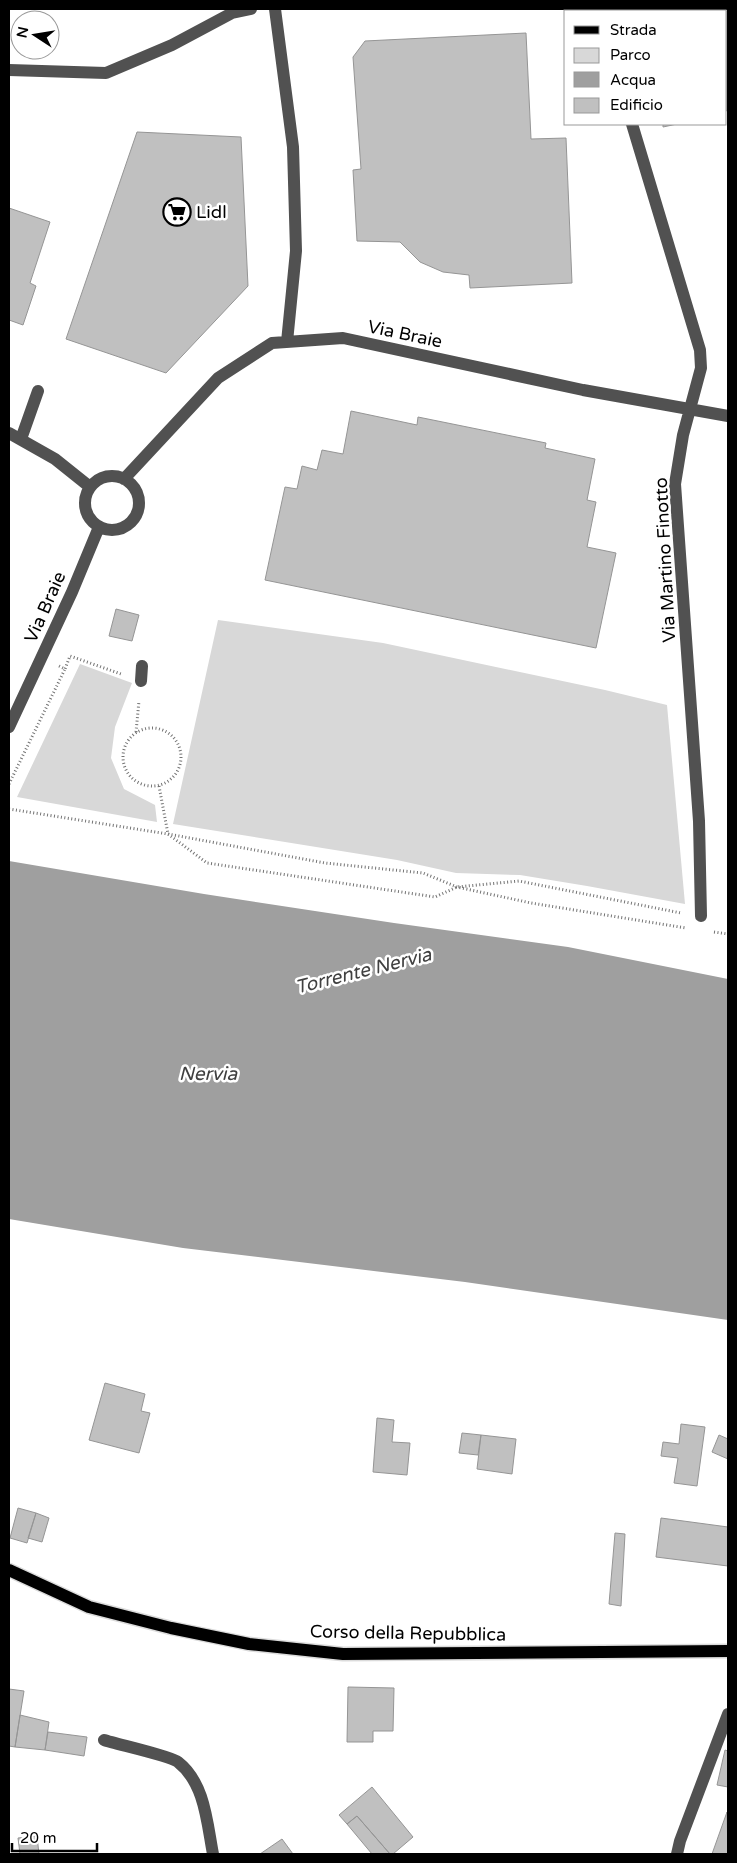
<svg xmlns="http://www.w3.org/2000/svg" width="737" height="1863" font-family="'Varela Round',sans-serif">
<rect width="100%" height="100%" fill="#fff"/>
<path fill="#d8d8d8" d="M218 620 383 643 605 690 667 705 685 904 587 886 520 875 456 873 397 860 173 824Z
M80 664 132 683 115 727 111 758 124 789 155 805 157 822 17 797Z"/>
<path fill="#9f9f9f" d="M9 861 204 894 394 923 568 947 728 979V1320L465 1282 183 1248 9 1219Z"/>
<path fill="#c0c0c0" stroke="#959595" d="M632 9H728V110L726 111V11H633Z
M526 33 531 139 566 138 572 283 470 288 469 275 443 272 420 262 400 242 357 241 353 170 361 169 353 57 365 41Z
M663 124H677L663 127Z
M137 132 241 137 248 286 166 373 66 339Z
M9 208 50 222 30 283 36 286 23 325 9 320Z
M351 411 417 425 418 417 546 443 545 448 595 459 587 500 596 502 587 547 616 553 596 648 265 580 285 487 297 489 302 466 317 470 322 450 343 454Z
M116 609 139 615 132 641 109 636Z
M105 1383 145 1394 141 1411 150 1413 139 1453 89 1440Z
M377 1418 394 1420 392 1442 410 1443 407 1475 373 1472Z
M681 1424 705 1427 697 1486 674 1483 678 1458 661 1456 663 1442 679 1444Z
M462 1433 481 1435 478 1455 459 1453Z
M481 1435 516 1439 512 1474 477 1469Z
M719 1435 728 1439V1459L712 1452Z
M18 1508 36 1513 27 1543 10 1538Z
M36 1513 49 1518 42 1542 28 1538Z
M661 1518 728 1527V1566L656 1557Z
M615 1533 625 1534 621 1606 609 1604Z
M348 1687 394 1688 393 1731H373V1742H347Z
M9 1689 24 1691 15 1747 9 1746Z
M20 1715 49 1722 45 1750 15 1747Z
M48 1732 87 1737 84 1756 45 1750Z
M725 1750 728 1751V1787L717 1785Z
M372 1787 413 1837 393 1854H390L357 1816 347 1824 339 1815Z
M727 1812 728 1854H712Z
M357 1816 390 1854H372L347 1824Z
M37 1836 39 1854H20L18 1838Z
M282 1839 293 1854H260Z"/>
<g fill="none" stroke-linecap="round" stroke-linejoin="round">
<g stroke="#dbdbdb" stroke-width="15">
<path id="major" d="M9 1570 89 1607 171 1628 249 1644 343 1654 728 1651"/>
</g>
<path stroke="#737373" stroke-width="3" stroke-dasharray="1 2.5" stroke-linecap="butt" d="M59 666 65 669 70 656 121 674
M123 757a29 29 0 1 1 58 0a29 29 0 1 1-58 0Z
M136 732 139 701
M9 784 65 669
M159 786 168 834 207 863 435 897 457 887 519 881 681 913
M9 809 168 834 325 863 423 873 457 887 531 903 686 928
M714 932 728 934"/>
<path stroke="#515151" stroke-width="12" d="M275 9 293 147 296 251 287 342
M597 9 598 11
M9 70 106 73 172 45 232 13 251 9
M632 124 700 350 701 368 683 435 675 484 699 821 701 916
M9 433 55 459 90 487
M21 439 38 391
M85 503a27 27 0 1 1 54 0a27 27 0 1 1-54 0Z
M124 479 218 378 272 343 343 338 583 390 728 416
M141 681 142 666
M9 727 72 592 99 527
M104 1740C116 1744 171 1756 178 1762 205 1783 207 1823 213 1854
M677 1854 680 1841 728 1714"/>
<use href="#major" stroke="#000" stroke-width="12"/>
</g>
<defs>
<g id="supermarket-ring" transform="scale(1.4375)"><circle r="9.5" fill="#fff" stroke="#000" stroke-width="1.5"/><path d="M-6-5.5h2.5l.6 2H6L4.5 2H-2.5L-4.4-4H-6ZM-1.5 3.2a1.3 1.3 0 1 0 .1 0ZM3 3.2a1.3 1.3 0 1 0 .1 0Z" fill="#000"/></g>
</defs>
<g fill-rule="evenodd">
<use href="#supermarket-ring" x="177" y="212"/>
</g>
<g text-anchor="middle" stroke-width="5" stroke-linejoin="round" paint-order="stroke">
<g font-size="18" fill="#000" stroke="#fff" text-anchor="start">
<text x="196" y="218">Lidl</text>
</g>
<g font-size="18" fill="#000" stroke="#fff">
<text transform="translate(405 334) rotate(12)" y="6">Via Braie</text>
<text transform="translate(665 560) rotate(-93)" y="6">Via Martino Finotto</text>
<text transform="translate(45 607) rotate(-66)" y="6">Via Braie</text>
<text transform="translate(408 1633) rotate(1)" y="6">Corso della Repubblica</text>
</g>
<g font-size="19" font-style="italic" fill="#404040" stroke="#fff">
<text transform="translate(363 970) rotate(-14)" y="7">Torrente Nervia</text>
<text x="208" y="1080">Nervia</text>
</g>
</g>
<rect width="737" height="1863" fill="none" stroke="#000000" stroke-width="20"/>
<rect x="564" y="10" width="162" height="115" fill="#ffffff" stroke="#999999"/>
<rect x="574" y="26" width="25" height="8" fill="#000000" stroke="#999999"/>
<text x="610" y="35" font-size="15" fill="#000000">Strada</text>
<rect x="574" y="48" width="25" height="15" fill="#d8d8d8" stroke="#999999"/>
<text x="610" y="60" font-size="15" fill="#000000">Parco</text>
<rect x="574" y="72" width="25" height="15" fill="#9f9f9f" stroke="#999999"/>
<text x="610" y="85" font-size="15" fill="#000000">Acqua</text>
<rect x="574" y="98" width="25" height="15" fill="#c0c0c0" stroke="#999999"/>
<text x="610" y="110" font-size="15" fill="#000000">Edificio</text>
<g transform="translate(35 35) rotate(282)"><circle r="24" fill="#ffffff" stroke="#999999"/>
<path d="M0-4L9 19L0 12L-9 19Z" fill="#000000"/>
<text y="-8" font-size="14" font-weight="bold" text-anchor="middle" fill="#000000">N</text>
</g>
<path d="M12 1843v8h85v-8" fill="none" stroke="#000000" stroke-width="2.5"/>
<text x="20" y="1843" font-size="15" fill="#000000" stroke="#ffffff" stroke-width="4" paint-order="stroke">20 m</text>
</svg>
